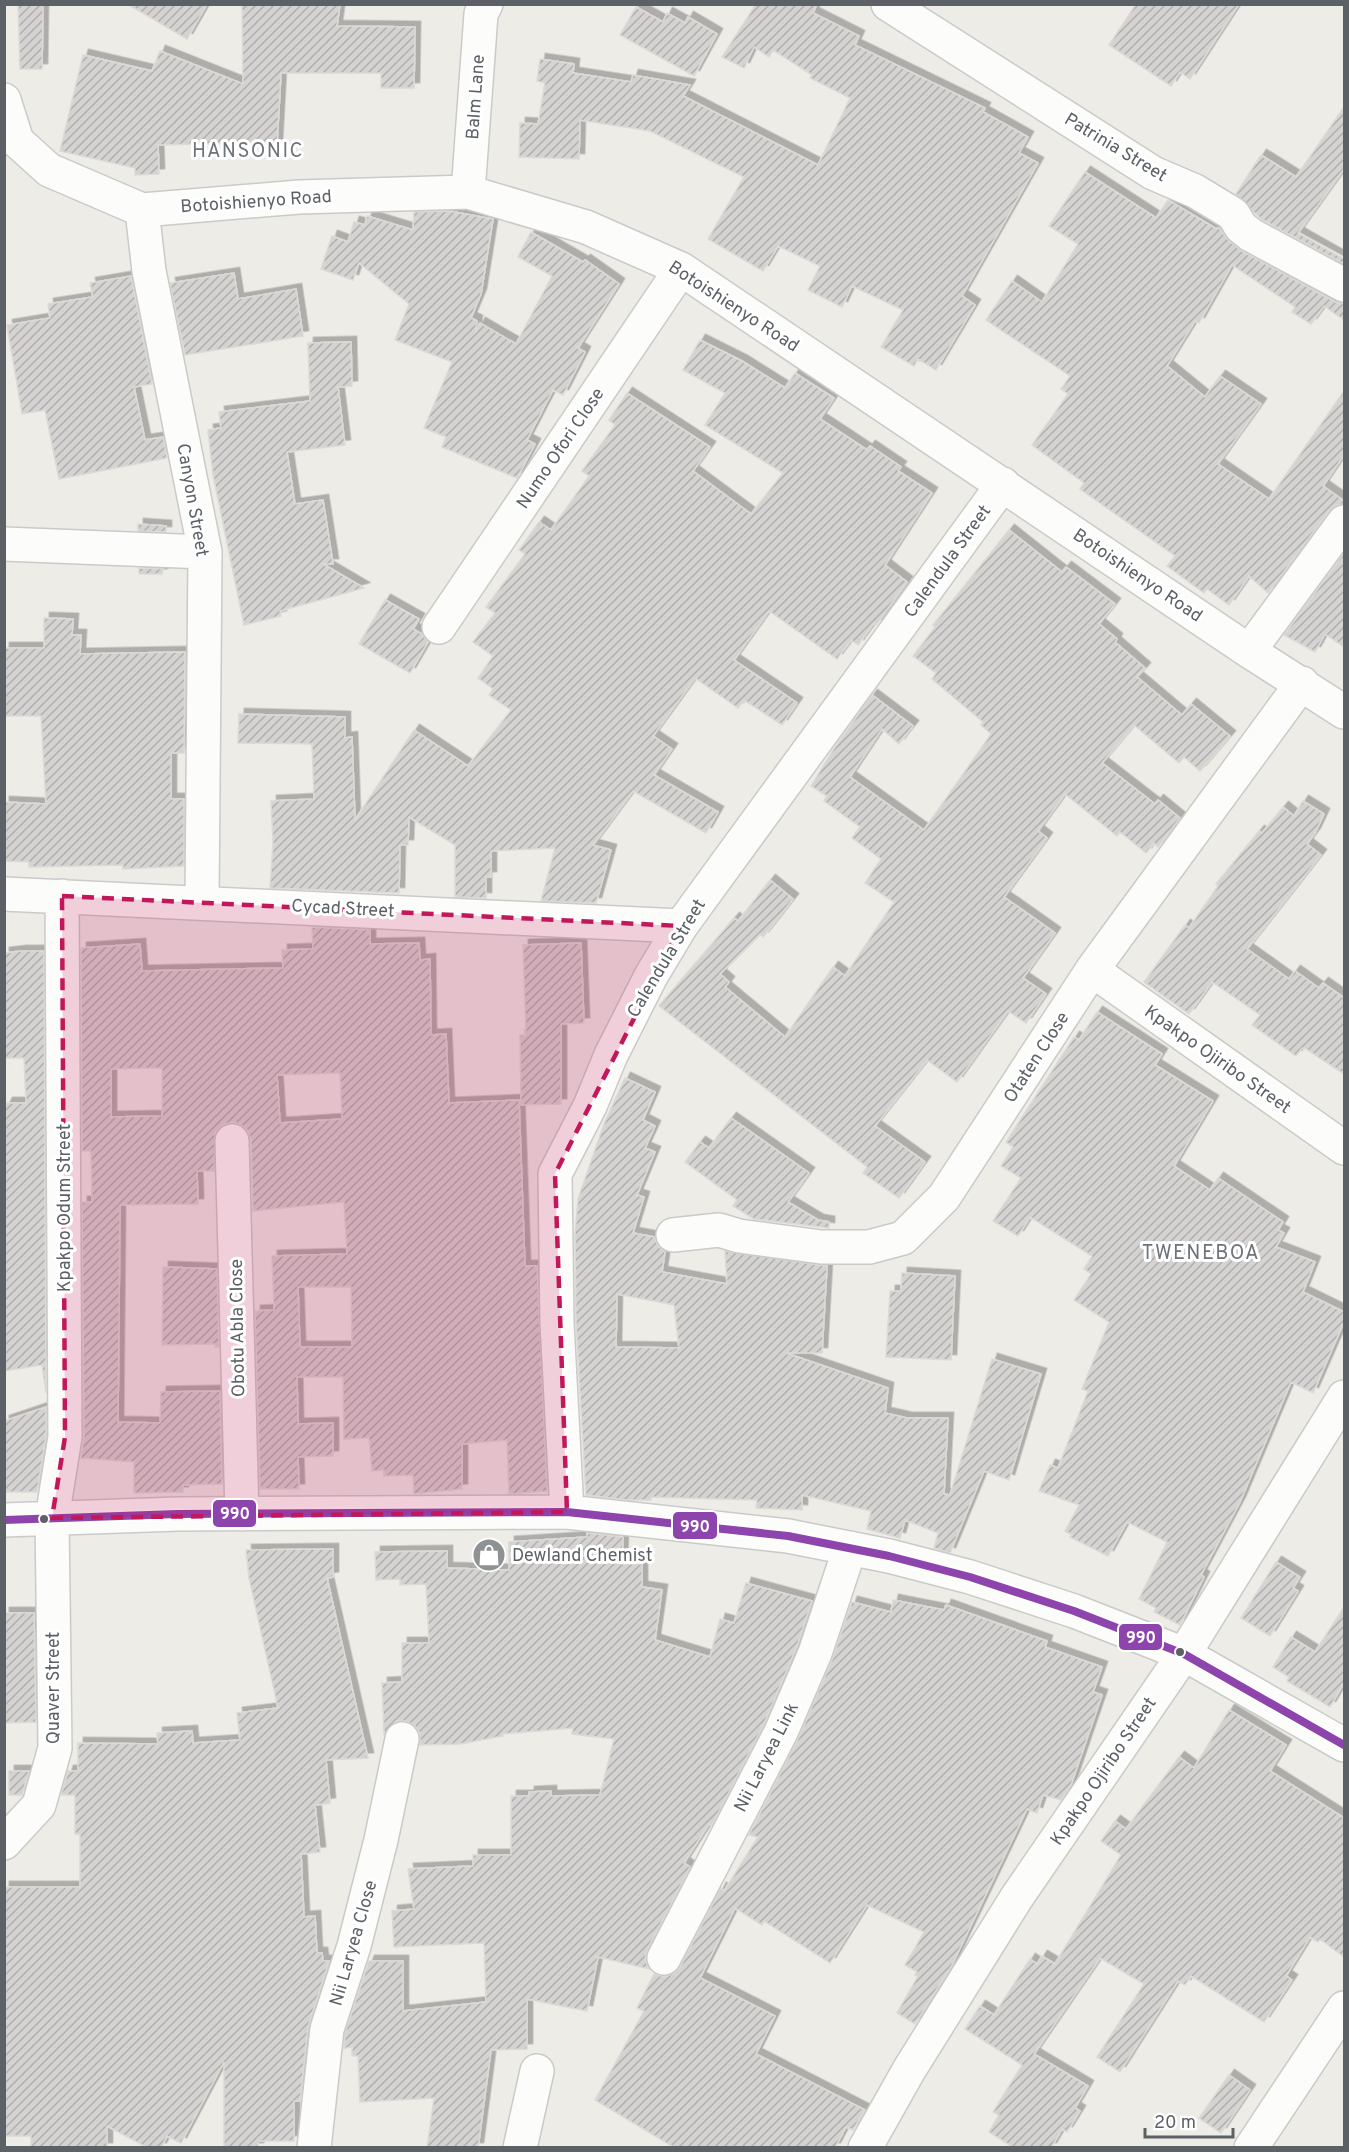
<svg xmlns="http://www.w3.org/2000/svg" width="1349" height="2152" font-family="Overpass,sans-serif">
<defs>
<pattern id="building-hatch" width="6" height="6" patternUnits="userSpaceOnUse" patternTransform="scale(1.5)"><rect width="6" height="6" fill="#d5d3d1"/><path d="M-1 1l2-2M0 6l6-6M5 7l2-2" fill="none" stroke="#b0afad"/></pattern>
<filter id="shadow"><feDropShadow dx="5.5" dy="-5.5" stdDeviation="0" flood-color="#0004"/></filter>
</defs>
<rect width="100%" height="100%" fill="#edece7"/>
<path fill="url(#building-hatch)" stroke="#dcdad6" stroke-width="1.5" fill-rule="evenodd" filter="url(#shadow)" d="M18 4H43L42 69H20Z
M127 4H207L187 39Z
M242 4H340L337 26 415 27 414 88H381V73H281L277 145 229 143 158 145 159 174 135 175V168L60 151 83 55 152 71 160 51 243 84Z
M756 4H817L813 13 859 36 855 45 985 108 983 112 1028 137 1019 153 1038 163 962 296 975 305 936 370 918 359 914 366 881 347 903 310 852 286 842 307 808 290 820 266 778 246 763 271 708 239 744 177 650 131 580 120 579 159 519 157 520 123 538 124 545 83 537 81 540 59 574 64 573 73 631 82 633 75 690 85 683 96 818 165 850 98 810 78 812 75 773 50 769 57 754 47 744 68 722 57Z
M1136 4H1239L1190 79 1180 72 1171 86 1109 45Z
M636 7 663 22 667 13 685 23 688 17 717 34 694 76 620 35Z
M1344 107V169L1298 233 1344 259V264L1261 219 1236 194 1261 155 1296 177Z
M1085 172 1156 218 1168 200 1215 228H1219L1229 241 1242 251 1335 302 1344 304V320L1324 306 1311 324 1292 312 1295 307 1232 265 1199 323 1195 321 1167 366 1205 397 1220 376 1261 404 1218 464 1269 499 1344 391V455L1323 486 1344 501V504L1336 505 1329 511 1268 593 1249 576 1229 605 1207 589 1204 593 1167 566 1175 556 1080 489 1084 483 1032 445 1068 394 1061 389 1070 376 986 320 1012 281 1042 302 1078 244 1049 226Z
M449 211 493 219 481 294 471 318 477 321 475 333 480 323 516 344 552 276 518 257 531 232 583 262 585 260 619 284 578 348 585 352 563 395 553 390 527 440 535 444 517 478 442 447 446 437 424 428 452 362 395 340 409 304 359 263 353 280 321 269 332 236 348 242 354 222 365 225 367 216 413 230 414 212Z
M234 273 238 299 296 289 303 336 185 355 170 283Z
M131 276 152 384 134 387 145 440 163 437 167 458 59 479 45 410 22 414 7 325 50 318 48 304 93 297 90 283Z
M700 340 742 361 785 388 795 373 834 398 820 419 867 450 870 446 901 467 898 471 932 493 885 565 907 582 876 625 874 623 858 645 851 640 837 659 769 611 734 660 797 703 782 725 744 700 738 708 695 678 653 736 672 749 654 775 718 812 706 833 633 791 593 845 611 850 596 903 541 901 555 848 491 851V877H486V898L455 897V845L409 817 408 845H400L399 893 270 888 273 843 271 801 314 799 312 744 238 743 239 714 345 717V738L352 737 355 820 414 730 468 766 511 710 489 695 493 689 478 678 493 656 473 642 495 613 486 607 525 554 519 550 539 522 551 530 589 476 582 471 615 425 609 420 627 393 710 447 693 471 751 514 783 473 705 425 725 393 683 370Z
M351 342 352 386 338 387 345 445 287 452 295 504 323 500 333 564H323L364 588 280 611 281 616 244 625 213 475 208 430 221 428 219 412 310 401 308 343Z
M138 524 166 526V532L138 531Z
M1009 530 1062 572 1066 567 1115 604 1099 624 1117 639 1115 642 1145 668 1137 677 1182 715 1191 704 1230 736 1200 771 1184 757 1179 763 1134 725 1102 763 1155 804 1158 800 1180 818 1158 847 1154 843 1146 853 1120 832 1117 836 1065 794 1038 831 1047 838 1004 897 1055 933 1023 978 1046 994 1026 1023 1008 1011 957 1082 927 1060 875 1126 925 1162 899 1198 863 1173 867 1167 659 1006 734 918 738 921 770 880 793 899 763 937 760 934 720 974 729 982 725 987 785 1037 833 967 845 976 894 902 865 883 881 859 852 838 860 827 824 801 827 796 811 786 833 750 872 695 913 726 899 744 882 729 850 777 924 830 991 734 981 725 983 722 932 679 936 673 913 656 935 627 933 625Z
M1344 553V647L1325 634 1315 652 1284 635Z
M139 568 163 569 162 574H139Z
M385 600 419 619 413 629 422 634 428 642 410 673 359 644Z
M44 618 73 619 72 635H81L80 654 185 652 184 753H171V799H184V866L123 869V865L29 867V862L4 861V802L46 804 41 716H4V648H44Z
M1303 801 1324 814 1315 833 1307 844 1321 855 1247 949 1289 979 1295 971 1319 988 1323 983 1344 998V1074L1306 1049 1302 1048 1296 1056 1252 1025 1260 1015 1212 982 1189 1014 1144 982 1185 925 1189 928 1218 886 1216 884 1259 831 1262 833 1283 807 1294 816Z
M312 927 370 930V944L419 943 420 960 430 959 431 1035 446 1034 449 1103 519 1100 525 1266H537L547 1491 509 1494 507 1440 462 1444V1489L414 1494 413 1475 384 1476V1470L372 1471 369 1438 344 1439 343 1377H297L298 1424 333 1423V1456L298 1457 299 1489H260L255 1311 274 1310 272 1256 347 1254 344 1202 253 1211 251 1140 248 1131 240 1124 232 1122 222 1125 215 1133 214 1171H197L198 1204 120 1205 118 1422 160 1423 161 1392 220 1391 222 1484 183 1485V1492L134 1493V1462L81 1458 84 1437 82 1202H92L91 1151H82L81 948 140 944 142 971 283 968 282 950 313 949ZM162 1068V1116L111 1117V1069ZM340 1073 342 1119 280 1123 277 1075ZM298 1287H351L352 1347H300Z
M581 943 584 1023 561 1024V1104L521 1105 520 1035H526L523 945Z
M21 951H44L46 1393 42 1365 4 1371V1110L7 1103H26L24 1058H4V953Z
M1097 1012 1162 1054 1155 1065 1213 1101 1174 1166 1210 1190 1218 1178 1283 1222 1278 1230 1284 1233 1276 1247 1315 1262 1303 1292 1344 1312V1322L1313 1393 1291 1382 1240 1502 1201 1575 1204 1577 1180 1625 1154 1612 1156 1608 1139 1599 1167 1542 1127 1522 1108 1556 1070 1537 1072 1535 1065 1531 1079 1505 1039 1491 1050 1465 1058 1468 1088 1391 1082 1389 1109 1322 1074 1300 1091 1274 1084 1269 1092 1256 1030 1217 1018 1236 993 1221 1021 1178 1001 1166 1013 1147 1006 1142 1074 1037 1079 1040Z
M625 1078 655 1092 643 1120 655 1126 645 1148 655 1152 637 1195 644 1197 633 1233 654 1237 658 1246 665 1252 662 1272 727 1284 725 1251 827 1266 822 1353H786L888 1388 885 1413 907 1418H948L944 1494 950 1495 992 1359 1041 1374 1009 1480 984 1471 950 1553 934 1548 938 1533 905 1520 900 1538 867 1529 871 1511 802 1495V1510L756 1508 757 1500 651 1497V1500H627L586 1495 576 1322 575 1234 578 1199 604 1124ZM617 1294 674 1305 679 1348 616 1347Z
M731 1118 809 1173 788 1202 818 1220 829 1222V1228L754 1219 733 1206 737 1200 685 1162 700 1142 709 1148Z
M163 1267 217 1269 219 1347H215V1344L162 1345Z
M902 1273 955 1276 951 1360 886 1357 890 1291H901Z
M46 1407V1436L37 1492H4V1421Z
M587 1533 623 1537 622 1564H642V1587L662 1590 655 1640 710 1657 720 1619 734 1623 746 1583 812 1601 797 1646 764 1724 712 1825 709 1824 684 1863 690 1867 647 1950 645 1959 649 1969 598 1957 587 2011 527 1999V2049L491 2050 478 2148H427L434 2098 360 2102 358 2056H352V2046L344 2049 345 2033 369 1961H403V2011L486 2002 484 1943 394 1947 392 1911 414 1909 408 1869 473 1866V1855H511V1796H529V1792L551 1791V1796L600 1795 614 1739 572 1734 573 1728 502 1734 503 1736 460 1744 420 1745V1733L414 1725 405 1721H396L384 1734 382 1683 402 1682V1643H429L426 1584 400 1585V1579L376 1580 375 1552 447 1551V1568L509 1570V1542L587 1537Z
M333 1549V1577L327 1578 368 1758 326 1760 330 1803 315 1805 320 1852 301 1854 304 1917 315 1916 317 1953H322L323 1961H329L308 2027 300 2101H294V2141H258V2148H224V2062L181 2143 167 2136 161 2148H148L107 2126V2148H31V2136H4V1887H80V1834H75V1795H61L68 1771H78V1743L158 1744 157 1733 192 1731 193 1743 240 1740 237 1713 278 1708 249 1578 246 1550Z
M1276 1562 1300 1577 1293 1588 1298 1591 1270 1636 1241 1618Z
M893 1600 944 1610 946 1605 1047 1641 1045 1647 1102 1667 1093 1692 1102 1695 1071 1785 1061 1800 1043 1795 1037 1813 1027 1809 951 1967 915 2024 897 2013 918 1976 915 1975 917 1972 905 1965 924 1932 867 1905 830 1963 764 1921 762 1925 735 1908 700 1978 775 2016 756 2054 865 2110 853 2130 846 2127 835 2148H675L595 2100 644 2011 637 2008 654 1974 665 1977 675 1973 680 1967 721 1888 724 1891 758 1837 749 1835 798 1739 832 1660 852 1602 891 1612Z
M1344 1607V1683L1330 1707 1287 1681 1289 1677 1273 1667 1291 1637 1315 1652Z
M4 1613H34L36 1722 4 1723Z
M1229 1710 1286 1745 1270 1771 1344 1818V1957L1320 1939 1318 1942 1310 1937 1286 1976 1292 1980 1264 2022 1191 1976 1185 1985 1178 1981 1120 2072 1097 2057 1144 1984 1100 1958 1034 2054 1088 2086 1075 2108 1080 2111 1067 2132 1062 2129 1051 2148H1014L989 2132 999 2115 993 2112 1022 2065 965 2029 980 2006 994 2015 1030 1959 1037 1964 1042 1956 1055 1964 1121 1855 1101 1841 1115 1821 1126 1829 1179 1757 1194 1768Z
M9 1771H29L22 1795H9Z
M1229 2075 1250 2090 1221 2133 1199 2118Z"/>
<g fill="none" stroke-linecap="round" stroke-linejoin="round">
<g stroke="#cacac9" stroke-width="36">
<path id="minor" d="M888 4 1153 173 1195 191 1233 214 1241 227 1251 235 1344 285
M4 100 17 141 49 170 142 210 299 197 468 192 586 227 681 269 1249 651 1344 712
M468 192 481 14 486 4
M142 210 149 271 205 552 202 902
M4 544 205 552
M439 627 681 269
M1249 651 1344 522
M4 894 681 926
M1092 970 1344 1148
M232 1141 242 1514
M673 1235 719 1230 739 1236 821 1247H869L903 1238 944 1197 1092 970 1302 683
M567 1512 557 1323 555 1174 590 1106 611 1055 651 976 681 926 1003 484
M4 1520 178 1514 567 1512 788 1536 889 1556 970 1577 1074 1611 1184 1654 1344 1745
M4 1843 39 1805 55 1748 52 1518 65 1437 62 896
M664 1958 781 1732 815 1653 850 1548
M314 2148 327 2029 354 1946 381 1840 402 1739
M520 2148 537 2071
M865 2148 909 2070 1017 1897 1184 1654 1344 1397
M1251 2148 1344 2008"/>
</g>
<use href="#minor" stroke="#fcfcfb" stroke-width="33"/>
<g stroke="#fff" stroke-width="12">
<path id="bus-1" d="M4 1520 178 1514 567 1512 788 1536 889 1556 970 1577 1074 1611 1184 1654 1344 1745"/>
</g>
<use href="#bus-1" stroke="#8e44ad" stroke-width="8"/>
</g>
<path fill="#c2185b" fill-opacity="0.2" stroke="#c2185b" stroke-width="4.5" stroke-dasharray="12 8" stroke-linejoin="round" d="M62 896 681 926 555 1174 567 1512 52 1518 65 1437Z"/>
<defs>
<g id="shop-disc" transform="scale(1.725)"><circle r="9.5" fill="#8f9293" stroke="#fff"/><path d="M-5-2.5h2.3a2.7 3.5 0 0 1 5.4 0H5L5.5 6h-11ZM-1.5-2.5h3a1.5 2.3 0 0 0-3 0Z" fill="#fff"/></g>
</defs>
<g fill-rule="evenodd">
<use href="#shop-disc" x="489" y="1555"/>
</g>
<g fill="#5c6166" stroke="#fff" stroke-width="2">
<circle cx="44" cy="1519" r="5"/>
<circle cx="1180" cy="1652" r="5"/>
</g>
<g text-anchor="middle" stroke-width="6" stroke-linejoin="round" paint-order="stroke">
<g font-size="18" fill="#5c6166" stroke="#fff">
<text transform="translate(475 97) rotate(-86)" y="6">Balm Lane</text>
<text transform="translate(1116 147) rotate(31)" y="6">Patrinia Street</text>
<text transform="translate(256 201) rotate(-4)" y="6">Botoishienyo Road</text>
<text transform="translate(734 306) rotate(33)" y="6">Botoishienyo Road</text>
<text transform="translate(560 448) rotate(-56)" y="6">Numo Ofori Close</text>
<text transform="translate(193 500) rotate(80)" y="6">Canyon Street</text>
<text transform="translate(947 561) rotate(-54)" y="6">Calendula Street</text>
<text transform="translate(1138 575) rotate(34)" y="6">Botoishienyo Road</text>
<text transform="translate(343 908) rotate(3)" y="6">Cycad Street</text>
<text transform="translate(666 958) rotate(-59)" y="6">Calendula Street</text>
<text transform="translate(1036 1057) rotate(-57)" y="6">Otaten Close</text>
<text transform="translate(1218 1059) rotate(35)" y="6">Kpakpo Ojiribo Street</text>
<text transform="translate(64 1208) rotate(-90)" y="6">Kpakpo Odum Street</text>
<text transform="translate(237 1328) rotate(-91)" y="6">Obotu Abla Close</text>
<text transform="translate(53 1688) rotate(-90)" y="6">Quaver Street</text>
<text transform="translate(766 1757) rotate(-63)" y="6">Nii Laryea Link</text>
<text transform="translate(1103 1771) rotate(-56)" y="6">Kpakpo Ojiribo Street</text>
<text transform="translate(353 1943) rotate(-74)" y="6">Nii Laryea Close</text>
</g>
<g font-size="18" fill="#5c6166" stroke="#fff" text-anchor="start">
<text x="512" y="1561">Dewland Chemist</text>
</g>
<g font-size="20" letter-spacing="1.5" fill="#6d7378" stroke="#fff">
<text x="248" y="157">HANSONIC</text>
<text x="1201" y="1259">TWENEBOA</text>
</g>
</g>
<g stroke="#fff" stroke-width="2">
<rect x="212" y="1499" width="45" height="29" rx="6" fill="#8e44ad"/>
<rect x="672" y="1511" width="46" height="29" rx="6" fill="#8e44ad"/>
<rect x="1118" y="1623" width="45" height="28" rx="6" fill="#8e44ad"/>
</g>
<g font-size="16" text-anchor="middle" font-weight="bold" fill="#fff">
<text x="235" y="1519">990</text>
<text x="695" y="1532">990</text>
<text x="1141" y="1643">990</text>
</g>
<rect width="1349" height="2152" fill="none" stroke="#5c6166" stroke-width="12"/>
<path d="M1145 2128v9h88v-9" fill="none" stroke="#5c6166" stroke-width="3"/>
<text x="1154" y="2128" font-size="18" fill="#5c6166" stroke="#ffffff" stroke-width="4.5" paint-order="stroke">20 m</text>
</svg>
